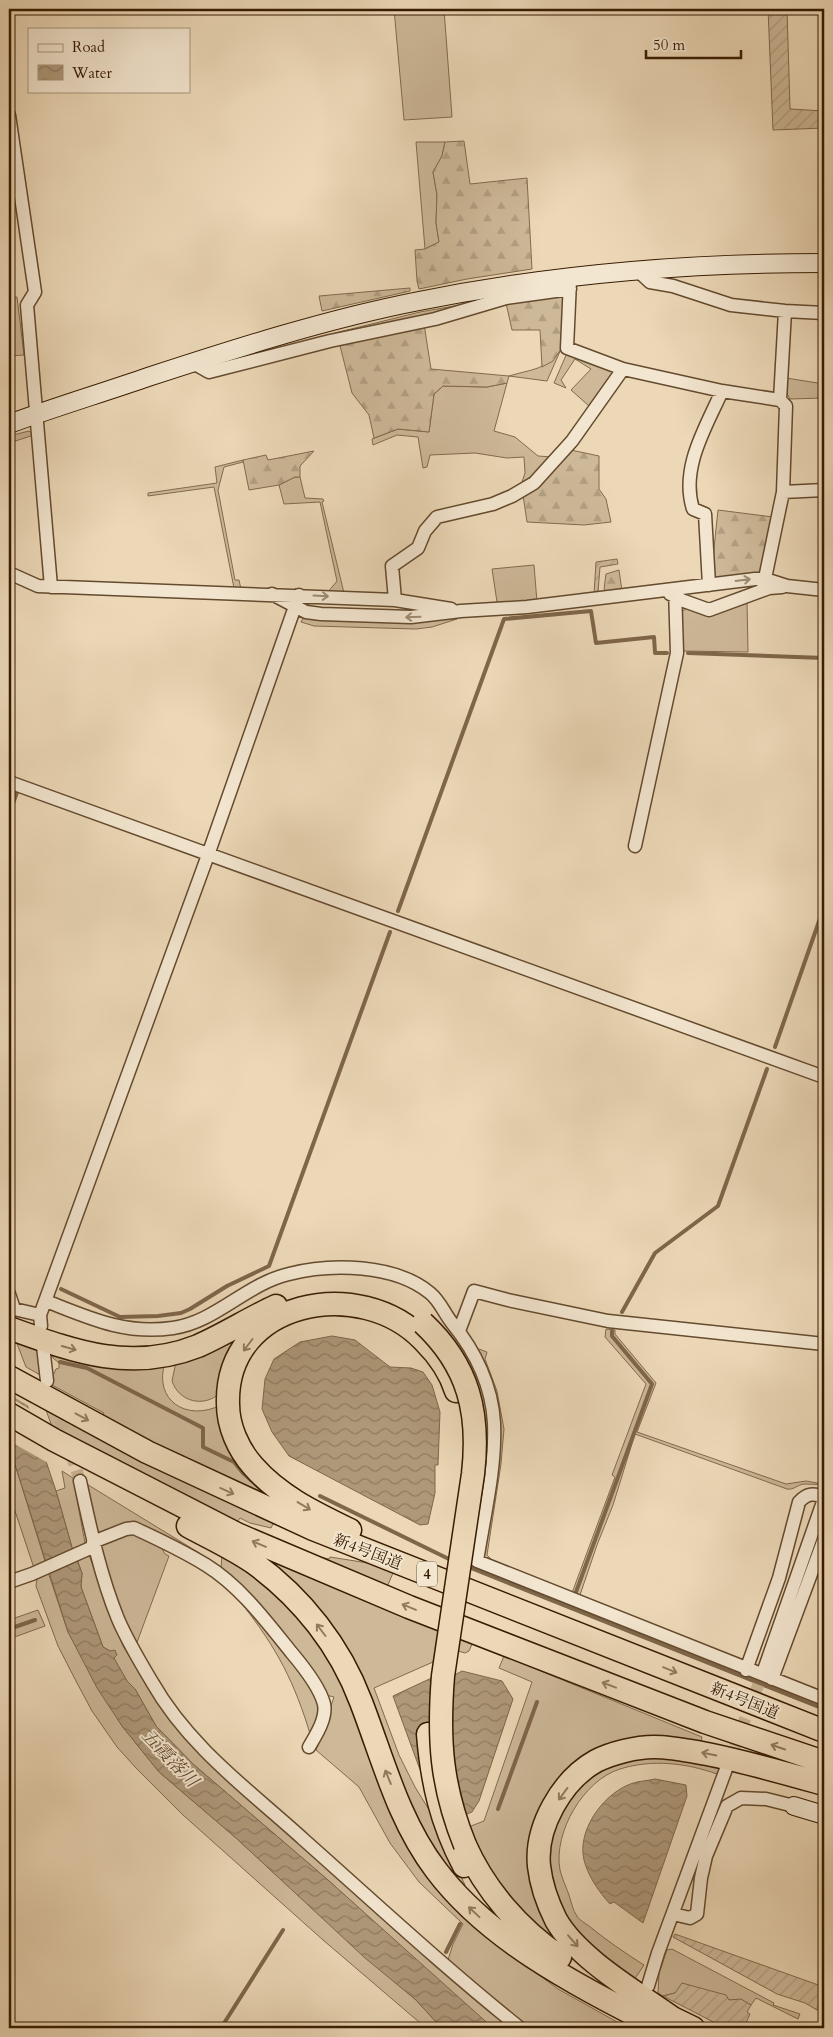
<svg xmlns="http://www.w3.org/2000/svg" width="833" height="2037" font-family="Cardo,'Noto Serif JP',serif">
<defs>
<pattern id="forest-firs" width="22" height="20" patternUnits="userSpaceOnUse" patternTransform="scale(1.25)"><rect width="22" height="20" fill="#cdb898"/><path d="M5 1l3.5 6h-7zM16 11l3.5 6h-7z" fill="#b19e81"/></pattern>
<pattern id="garden-furrows" width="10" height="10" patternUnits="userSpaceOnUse" patternTransform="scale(1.25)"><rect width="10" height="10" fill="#cdb898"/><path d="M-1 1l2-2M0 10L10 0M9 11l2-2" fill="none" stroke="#b19e81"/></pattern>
<pattern id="water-waves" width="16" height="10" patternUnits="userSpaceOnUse" patternTransform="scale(1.25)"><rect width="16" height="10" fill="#ae9879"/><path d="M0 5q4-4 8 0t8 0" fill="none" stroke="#8e7b61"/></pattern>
</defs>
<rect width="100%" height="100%" fill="#ecd8b7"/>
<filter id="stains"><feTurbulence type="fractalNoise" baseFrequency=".004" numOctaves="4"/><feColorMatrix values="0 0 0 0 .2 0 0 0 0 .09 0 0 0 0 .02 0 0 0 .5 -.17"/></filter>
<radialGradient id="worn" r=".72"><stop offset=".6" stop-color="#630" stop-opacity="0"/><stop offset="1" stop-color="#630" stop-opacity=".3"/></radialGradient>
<path fill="#cdb898" stroke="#826a4c" d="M394 9H444L452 117 404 120Z
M416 142H445L442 156 433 172 437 195 436 223 439 242 425 249Z
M9 297H17L24 355 9 356Z
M477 302 478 305 335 338V333L420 312Z
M561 349 547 381 509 376C532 369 547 370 561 349Z
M567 353 612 368 613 372 589 406 571 390 591 369 575 359 561 380 566 388 554 383Z
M786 378 824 384V398L790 399 785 390Z
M507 383 494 431 515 437 538 456 552 457 520 488 525 473 524 457 507 458 475 453 430 455 427 467 423 468 418 437 397 435 373 445 372 439 398 429 429 432 434 394 443 386 487 387Z
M29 431 34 435 9 443V436Z
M243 460V462L224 467 218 490 235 580H239L241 589 234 588 214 487 148 496V493L217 483 215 467Z
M295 477H300L305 498 323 499 324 501 322 502 344 593 328 592 337 581 320 502 284 504 279 485Z
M534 565 537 602H497L492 569Z
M747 601 748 652 682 651 680 613 687 608Z
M304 616 442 619H457L432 627 416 629 314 626 301 622Z
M243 1326 220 1393C204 1408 179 1402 172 1381L176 1362Z
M606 1329 615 1330V1334L656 1383 637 1432 786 1484 806 1481 823 1484C816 1485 811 1484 804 1484 797 1485 794 1490 787 1489L635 1434 613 1505 597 1545 579 1598 483 1559 498 1433 476 1351 479 1349 487 1352 485 1359 497 1391 504 1429 501 1464 487 1555 492 1560 572 1593 615 1477 612 1475 646 1384 605 1337Z
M14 1336 39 1344 38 1360 42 1376 26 1367Z
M52 1353 165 1362C153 1401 187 1422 221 1405L222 1418 318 1519 214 1476 102 1417 104 1413 52 1385 51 1380 56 1369 59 1368V1363L53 1358Z
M44 1405 290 1528 273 1524 271 1528 250 1523 240 1518 237 1522 53 1429Z
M9 1450 13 1458 46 1564 34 1568 9 1493Z
M62 1471 73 1478 85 1543 81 1548 73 1551 56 1491 65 1488Z
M85 1483 201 1554 203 1558 141 1526 103 1533 97 1531Z
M130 1532 161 1547 165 1554 169 1556 136 1645 110 1585 101 1547 106 1542Z
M257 1554 473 1642 469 1651 465 1653 458 1651 374 1688 399 1755 415 1787 431 1813 465 1885 461 1888 416 1823 377 1722Z
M306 1554 329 1559 330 1557 368 1563 393 1573 387 1587Z
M89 1555 123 1646 163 1710 513 2028H493L480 2018 328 1880 193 1764 156 1726 135 1689 127 1681 113 1657 117 1655 103 1647 81 1587 82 1573 77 1559Z
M222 1555 272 1589 307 1625 329 1656 477 1929 558 1989 619 2023 620 2028H530L511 2014 448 1960 453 1944 463 1924 419 1882 390 1843 359 1787 316 1750 334 1697 326 1695 221 1568Z
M48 1572 68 1632 122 1726 159 1772 236 1838 339 1933 416 2000 436 2022 446 2028H426L323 1940 183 1815 136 1768 117 1747 92 1711 77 1683 58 1646 36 1586 37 1578Z
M243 1602 292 1659 318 1701 319 1716 311 1737C295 1683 277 1648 242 1604Z
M38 1610 45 1626 9 1639V1620Z
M504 1656 702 1737 700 1746 612 1747 534 1840 570 1953C540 1927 506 1902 486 1866 479 1854 473 1841 466 1828L484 1821 532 1682 499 1668Z
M665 1755 721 1765 717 1774C686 1763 652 1759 620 1769 584 1780 553 1832 560 1870 562 1878 566 1887 569 1895 571 1901 573 1911 577 1916 579 1920 585 1923 589 1926 606 1940 625 1953 644 1965L634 1980 580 1937 555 1897 549 1854 554 1826 578 1787 598 1773 621 1762Z
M672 1949 774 2003 773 2005 800 2014 798 2019 756 1998 751 2005 741 2000H729L675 1993 663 1996 658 1993 659 1973 667 1950Z"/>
<path fill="url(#forest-firs)" stroke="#826a4c" d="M464 141 470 184 527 178 532 269 467 279 419 289 417 281 415 250 425 249 439 242 436 223 437 195 433 172 442 156 445 142Z
M410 288V291L322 311 319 296Z
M562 295 565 299 561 349 553 361 542 367 540 330H512L506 303Z
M424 324 431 369 509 376 507 383 487 387 443 386 434 394 429 432 398 429 374 438 369 415 352 393 339 342Z
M571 450 599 456V489L606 499 611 522 584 525 527 522 523 495Z
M314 451 300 466V477H295L279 485 249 490 243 460 266 455 268 460Z
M718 510 773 517 761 572 757 576 717 581 711 577Z
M619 570 622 591 608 593 604 589 606 574Z"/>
<path fill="url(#garden-furrows)" stroke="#826a4c" d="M768 9H787L790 109 824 111V128L773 130Z
M617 559 618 564 600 567 598 592 594 594 596 562Z
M675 1934 824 1987V2014L805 2003 777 1994 673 1937Z
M682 1983 726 1995 729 2000 741 1999 751 2005 747 2012 750 2014 745 2025 752 2028H725L663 1996 675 1993Z"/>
<path fill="url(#water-waves)" stroke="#7e6649" d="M332 1336 355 1340 390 1367 411 1368 423 1372 432 1385 440 1412 438 1465H435V1493L428 1524 420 1525 289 1456 272 1432 262 1409 265 1379 274 1359 300 1342Z
M9 1351 56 1491 73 1551 82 1573 81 1587 103 1647 110 1651 115 1650 117 1655 114 1658 127 1681 135 1689 156 1726 193 1764 328 1880 493 2028H446L436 2022 416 2000 365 1958 236 1838 159 1772 122 1726 97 1688 68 1632 13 1458 9 1450Z
M462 1671 502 1681 513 1699 479 1801 472 1812 448 1822 419 1767 393 1696 440 1674 447 1679Z
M655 1779 686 1785 687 1796 643 1923 614 1902 610 1904C599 1892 588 1876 584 1860 577 1831 602 1796 628 1785 636 1781 647 1781 655 1779Z"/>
<path fill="#ecd8b7" d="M9 1355 14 1358 30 1407 9 1394Z
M9 1397 31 1410 50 1464 9 1441Z"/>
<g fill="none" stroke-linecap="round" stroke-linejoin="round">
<path stroke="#7e6649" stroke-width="4" d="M688 653 824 658
M9 815 17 792
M398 911 504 619 591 611 596 643 654 637 655 653H667
M775 1047 824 907
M9 1263 10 1267
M61 1289 120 1317 158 1316 181 1313 190 1309 227 1286 269 1266 390 932
M622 1312 655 1253 718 1206 767 1069
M60 1362 87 1368 203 1428V1447L234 1462 243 1473 260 1488
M320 1496 453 1561
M466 1566 824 1709
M576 1592 652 1384 612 1336V1331
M9 1629 35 1620
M498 1809 537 1702
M446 1952 460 1924
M221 2028 283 1930"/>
<path stroke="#c8b293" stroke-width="12" stroke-dasharray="12 6" stroke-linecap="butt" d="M54 1402 80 1481
M728 1763 764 1670"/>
<g stroke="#644a2e" stroke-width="15">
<path id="street" d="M9 115 35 292 27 305 51 587
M637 270 650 282 673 286 731 305 785 311 824 313
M570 281 567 348 623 369 722 391 780 400
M785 311 780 400 786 406 783 492 824 490
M193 363 209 372 330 341 435 319 506 298 570 289
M9 573 38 586 395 600 451 609
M709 585 705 514 693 509C680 468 706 427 722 391
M763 588 783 492
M272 594 306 612 321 614 411 617 461 611 527 607 755 579H765L787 586 824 590
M670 594 684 601 709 610 769 588 782 587
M395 600 392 566 418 548 425 531 437 517 493 504 512 496 534 483 572 441 623 369
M9 782 824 1077
M635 846 677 653 675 589
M9 1294 14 1309 40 1315
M46 1301C89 1318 125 1335 173 1328 216 1322 246 1284 289 1274 331 1263 395 1264 430 1293 440 1301 444 1313 452 1323 475 1351 492 1386 494 1423 496 1468 484 1516 477 1561L824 1699
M41 1326 40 1315 208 855 299 595
M459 1331 474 1291 508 1300 608 1321 824 1344
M43 1346 47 1381
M80 1481C90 1527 100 1575 118 1619 127 1640 140 1662 152 1682 189 1747 249 1790 303 1839 375 1903 445 1968 520 2028
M93 1542 126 1529 134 1528C158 1539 183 1551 206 1565 240 1586 266 1621 291 1652 302 1665 320 1688 324 1704 327 1718 316 1735 309 1747
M9 1582 32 1574 95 1546
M746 1670 779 1578 799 1502C807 1493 814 1493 824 1497
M764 1670 824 1499
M772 1679 824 1539
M673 1914 690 1918 697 1914 701 1878 706 1856 727 1806 741 1798 766 1799 794 1806
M648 1986 658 1953 726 1769"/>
</g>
<g stroke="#371b01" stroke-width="20">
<path id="secondary" d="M9 424C55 407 102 393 148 377 237 348 327 319 419 301 553 274 688 263 824 263
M794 1806 824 1815"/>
</g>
<g stroke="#371b01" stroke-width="25">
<path id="highway" d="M9 1328C73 1351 130 1373 198 1346 225 1334 250 1318 276 1306
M9 1377 147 1452 313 1529 824 1731
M9 1414 54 1440 239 1535 409 1607 705 1722 824 1762
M188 1526C210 1538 234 1549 254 1563 302 1598 340 1646 361 1702 383 1759 398 1820 436 1870 491 1943 581 1987 660 2028
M350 1530C315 1513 279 1496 253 1466 238 1449 228 1426 228 1404 225 1300 361 1274 424 1341 438 1355 450 1372 456 1391
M428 1734C432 1783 441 1822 464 1866
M465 1845C485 1890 519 1929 560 1957
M660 2012 693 2028
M674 2019C638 1993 578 1959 556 1920 548 1904 541 1884 539 1866 535 1827 562 1780 596 1761 612 1753 636 1747 654 1747 672 1747 690 1751 707 1754 747 1762 785 1773 824 1784"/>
</g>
<use href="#street" stroke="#f3e6d0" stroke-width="12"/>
<use href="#secondary" stroke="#f3e6d0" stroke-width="18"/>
<use href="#highway" stroke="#ecd8b7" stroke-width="22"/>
<g stroke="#371b01" stroke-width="25" stroke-linecap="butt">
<path id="highway-bridge" d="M423 1323C469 1366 480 1413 473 1474L443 1676C438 1739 441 1786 465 1845"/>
</g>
<use href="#highway-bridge" stroke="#ecd8b7" stroke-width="22"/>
</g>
<defs><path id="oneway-shaft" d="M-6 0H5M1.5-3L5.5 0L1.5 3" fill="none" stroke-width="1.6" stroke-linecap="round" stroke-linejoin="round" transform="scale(1.25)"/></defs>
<g stroke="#9e8b73">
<use href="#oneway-shaft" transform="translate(743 580) rotate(-7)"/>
<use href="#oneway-shaft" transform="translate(321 596) rotate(3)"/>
<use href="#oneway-shaft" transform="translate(413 617) rotate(178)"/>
</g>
<g stroke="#927a5c">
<use href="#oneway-shaft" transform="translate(248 1345) rotate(127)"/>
<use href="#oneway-shaft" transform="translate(69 1348) rotate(16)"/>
<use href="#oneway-shaft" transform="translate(82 1417) rotate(28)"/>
<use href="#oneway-shaft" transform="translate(227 1491) rotate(24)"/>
<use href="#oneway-shaft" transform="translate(304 1506) rotate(31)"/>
<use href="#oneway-shaft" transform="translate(259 1544) rotate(-157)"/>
<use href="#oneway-shaft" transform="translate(409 1607) rotate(-158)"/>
<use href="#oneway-shaft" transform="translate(321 1630) rotate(-127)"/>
<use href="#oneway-shaft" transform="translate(670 1670) rotate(22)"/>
<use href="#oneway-shaft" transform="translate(609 1685) rotate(-159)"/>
<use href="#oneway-shaft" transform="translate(778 1747) rotate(-161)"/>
<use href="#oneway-shaft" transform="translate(709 1754) rotate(-169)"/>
<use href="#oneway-shaft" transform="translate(388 1777) rotate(-112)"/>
<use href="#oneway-shaft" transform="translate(563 1794) rotate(126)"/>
<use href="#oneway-shaft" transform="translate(474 1912) rotate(-137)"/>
<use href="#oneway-shaft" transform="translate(573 1941) rotate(49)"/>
</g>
<g text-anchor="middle" stroke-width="4" stroke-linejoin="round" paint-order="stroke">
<rect fill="#f3e6d0" stroke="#6f583f" stroke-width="1" x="417" y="1561.5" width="20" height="25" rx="4"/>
<g font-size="15" font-weight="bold" fill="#371b01">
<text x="427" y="1579">4</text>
</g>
<g font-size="16" fill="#371b01" stroke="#f3e6d0">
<text transform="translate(368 1551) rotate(21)" y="6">新4号国道</text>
<text transform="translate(745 1700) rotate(22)" y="6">新4号国道</text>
</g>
<g font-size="18" font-style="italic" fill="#61472b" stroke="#f3e6d0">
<text transform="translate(170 1758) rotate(46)" y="6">五霞落川</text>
</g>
</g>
<rect width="833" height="2037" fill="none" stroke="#ecd8b7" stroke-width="30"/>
<rect x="10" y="10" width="813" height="2017" fill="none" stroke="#371b01" stroke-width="2.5"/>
<rect x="15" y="15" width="803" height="2007" fill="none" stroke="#371b01"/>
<rect x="28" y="28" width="162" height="65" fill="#f3e6d0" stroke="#a8957d"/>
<rect x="38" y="44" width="25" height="8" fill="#f3e6d0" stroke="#a8957d"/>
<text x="72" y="52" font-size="15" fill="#371b01">Road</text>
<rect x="38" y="65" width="25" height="15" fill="url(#water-waves)" stroke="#a8957d"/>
<text x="72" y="78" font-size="15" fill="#371b01">Water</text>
<path d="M646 50v8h95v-8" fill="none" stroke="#371b01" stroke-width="2.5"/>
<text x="653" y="50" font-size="15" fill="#371b01" stroke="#f3e6d0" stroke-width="4" paint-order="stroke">50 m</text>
<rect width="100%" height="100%" filter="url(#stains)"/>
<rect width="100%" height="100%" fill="url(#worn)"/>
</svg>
